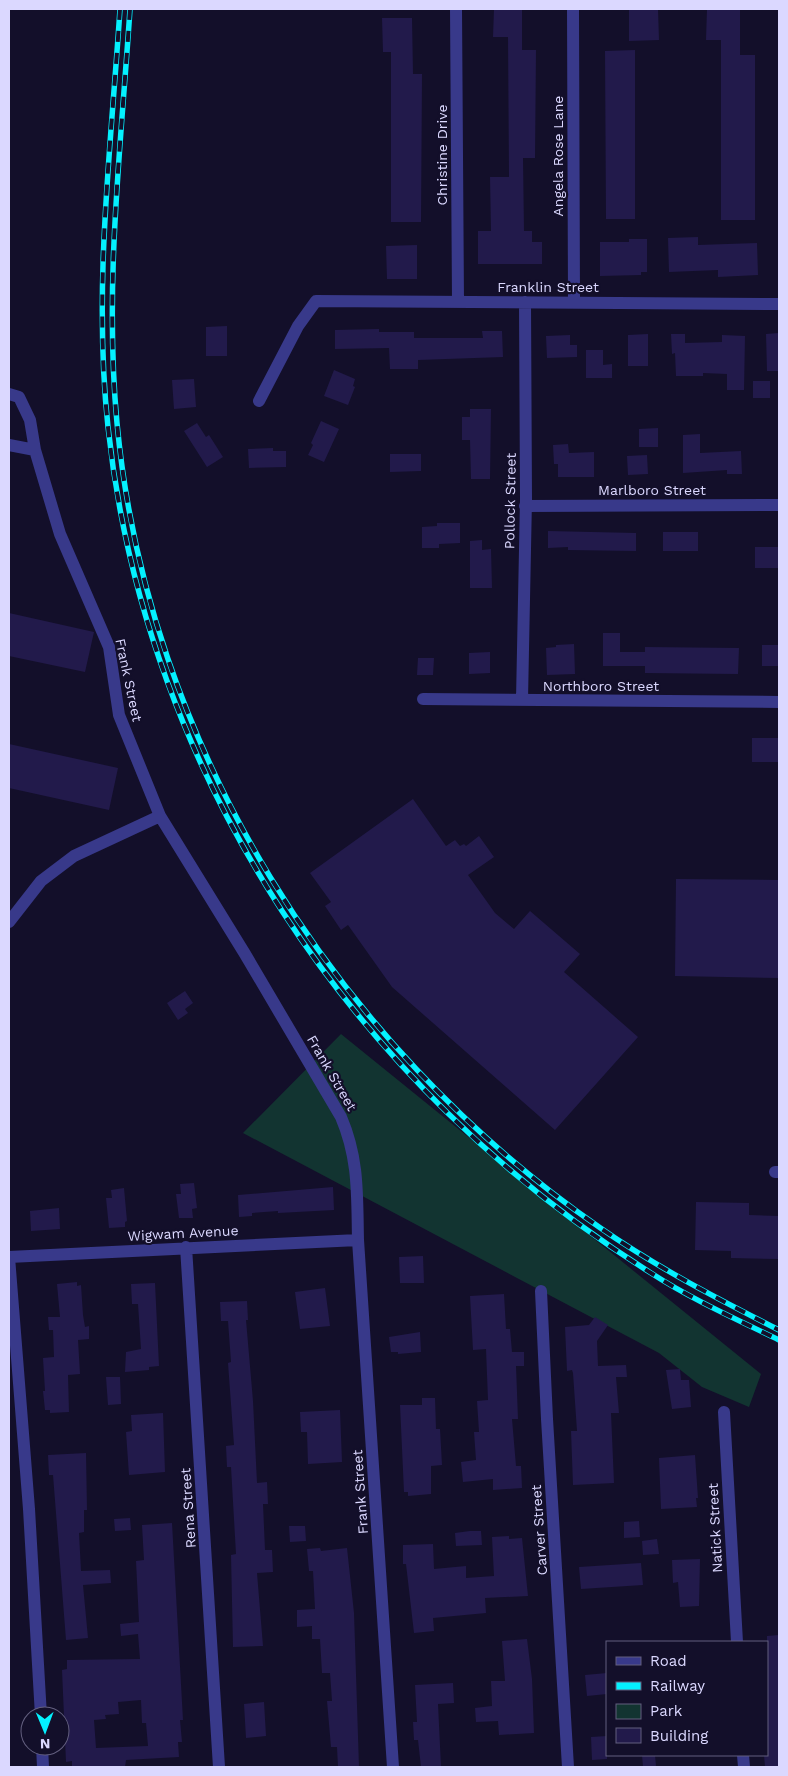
<svg xmlns="http://www.w3.org/2000/svg" width="788" height="1776" font-family="'Work Sans',sans-serif">
<rect width="100%" height="100%" fill="#130f2a"/>
<path fill="#123431" d="M341 1034 761 1374 749 1407 702 1387 659 1353 243 1133Z"/>
<path fill="#221a4b" fill-rule="evenodd" d="M494 9H522V50H536L535 158H523L524 231H532V242H542V264H478V231H491L490 177H509L508 37H493Z
M629 9H658L659 40 629 41Z
M707 9H740V55H755V220H721V40H706Z
M382 18H412L413 74H422L421 222H391V52H383Z
M635 50V219H606L605 51Z
M698 237V245L757 243 758 275 718 277V270L669 272 668 238Z
M629 239H647V272H641V275L600 276V242H629Z
M417 245V279H387L386 246Z
M227 326V356H206V327Z
M379 329V332H414V338H483L482 331H502L503 357 418 360V369H390L389 348 335 349V330Z
M779 333V371H767L766 334Z
M648 334V366H628V335Z
M671 334H685V343L722 342V335L745 336 744 390H727V374L703 373V376H676L675 353 672 354Z
M570 335V345H577V357L547 358 546 336Z
M586 350H603V365L612 364V378H586Z
M334 370 355 379 353 386 355 387 348 405 324 396Z
M194 379 196 407 174 409 172 380Z
M753 381H770V398H753Z
M470 409H491L490 479H471L470 440H462V417H470Z
M321 421 339 429 324 462 308 455 313 445 311 443Z
M197 423 206 437 209 435 223 457 207 467 184 431Z
M658 428V447H639V429Z
M700 434V453L741 451 742 474H727V470L683 473V435Z
M568 444 569 453 594 452V477H558V464H554L553 445Z
M273 448V451H286V467L249 468 248 449Z
M390 454H421V471L390 472Z
M647 455 648 474 628 475 627 456Z
M437 523H460V543L439 544V548H422V527L437 526Z
M548 531 636 533V551L568 550V547L548 548Z
M663 532H698V551H663Z
M482 540V550L491 549 492 588H470V541Z
M755 547H779V568H755Z
M9 613 94 632 85 672 9 656Z
M603 633H620V652H645V647L739 648 738 674 645 673V666H603Z
M574 644 575 674 547 675 546 648 556 647V645Z
M762 645H779V666H762Z
M490 652V673L469 674V653Z
M418 658H434L433 675H417Z
M752 738H779V762H752Z
M9 744 118 768 109 810 9 788Z
M413 799 446 846 455 840 460 846 464 844 466 846 479 836 494 857 468 875 495 913 514 929 530 911 580 954 564 972 638 1037 555 1130 392 987 348 925 341 930 325 906 331 902 310 873Z
M676 879 779 880V978L675 976Z
M185 991 193 1003 185 1009 188 1013 178 1020 167 1003Z
M194 1183 197 1208 192 1209 193 1218H179L176 1194H181L180 1184Z
M333 1187 334 1210 278 1213V1211L252 1213V1216L239 1217 238 1195Z
M124 1188 127 1221 125 1222V1227L109 1228 106 1198H112L111 1190Z
M696 1202 749 1203V1215L779 1216V1259L731 1258V1251L695 1250Z
M59 1208 60 1229 31 1231 30 1211Z
M423 1256 424 1283H400L399 1257Z
M77 1282V1286L81 1285 83 1315 85 1327 89 1326V1339L78 1340 80 1374 68 1375 69 1412 50 1413V1410H45L43 1391H45L43 1358 54 1357 53 1330H49L48 1317H60L57 1284Z
M155 1283 159 1366 149 1367V1370L125 1372 126 1352 141 1349 138 1304H132L131 1284Z
M325 1288 330 1326 300 1329 295 1292Z
M504 1294 506 1329H510L512 1352H524V1366H516L518 1419H512L516 1466H521L522 1488 493 1490V1479L463 1482 461 1462 476 1460 474 1432H479L477 1401 488 1400 486 1349 473 1350 470 1296Z
M247 1301 248 1320H246L253 1401 257 1483 267 1482 268 1504H263L265 1550H272L273 1572 257 1573 263 1646 233 1647 231 1555 236 1554 231 1467H227L226 1446 234 1445 228 1363 231 1362 228 1321H221L220 1302Z
M595 1317 608 1325 597 1341 598 1366 626 1365 627 1377H616L619 1413H611L614 1483 573 1485 571 1431H577L573 1373 572 1370 567 1371 565 1327 589 1325Z
M420 1332 421 1352 398 1354V1352H391L389 1337Z
M680 1369 681 1380H689L691 1407 672 1409 666 1370Z
M106 1377H120L121 1404 108 1405Z
M422 1398H435L436 1429H440L442 1465 431 1466V1494L408 1496V1492H404L400 1405H422Z
M340 1410 342 1462 308 1464 307 1432H301L300 1412Z
M163 1413 165 1472 129 1475 126 1432 132 1431 131 1415Z
M86 1453 87 1510H84V1532L79 1533 81 1571 110 1570 111 1583 83 1585 88 1638 66 1640 53 1475H49L48 1455Z
M695 1455 698 1498H696L697 1507 661 1509 659 1458Z
M130 1518 131 1530 115 1531 114 1519Z
M639 1521 640 1537 624 1538V1522Z
M172 1523 183 1720H180L182 1742H178L179 1757 126 1760 125 1767H72V1761L66 1762 62 1670 67 1669V1660L140 1659 138 1634 121 1636 120 1624 139 1622 136 1561 144 1560 142 1525ZM141 1700 142 1723H146L148 1746 96 1748 94 1720 106 1719 105 1715 119 1714 118 1702Z
M289 1526H305L306 1541 290 1542Z
M470 1531H481L482 1545 456 1546 455 1533Z
M509 1536V1539L522 1538 528 1596 485 1598 486 1613 433 1618 434 1631 414 1633 406 1564H403V1545L433 1544 434 1569 466 1566V1578L494 1576 492 1537Z
M657 1539 659 1554 643 1555 642 1541Z
M320 1548 321 1551 347 1548 354 1613 359 1767H338L337 1747H331L327 1701H332L330 1673H322L320 1639H312V1626L297 1627V1610L315 1609 313 1571H309L307 1549Z
M700 1559 699 1606 680 1607 678 1582 673 1583 672 1560Z
M641 1563 643 1585 581 1589 579 1567Z
M779 1635V1767H765L764 1755H767V1636Z
M527 1639 532 1679 534 1733 499 1735 498 1721 476 1722 475 1708 492 1706 491 1681H505L502 1641Z
M607 1673V1694L587 1696 585 1675Z
M453 1683 454 1703 438 1704 441 1767H421L418 1740H414L413 1722H417L415 1685Z
M264 1702 266 1736 246 1738 244 1704Z
M607 1736V1759L592 1760 591 1737Z
M642 1755H655L656 1766 643 1767Z"/>
<g fill="none" stroke-linecap="round" stroke-linejoin="round">
<path stroke="#38398a" stroke-width="12" d="M456 9 458 301
M573 9 574 302
M9 394 19 397 30 420 35 450 60 534 109 647 119 715 160 816 245 954 341 1117C359 1159 357 1195 358 1240L393 1767
M259 401 298 326 316 301 779 304
M9 445 35 450
M525 506 779 505
M423 699 779 702
M522 700 526 499 525 302
M9 922 41 881 74 856 160 816
M775 1172H779
M186 1247 219 1767
M9 1257 29 1509 41 1716
M9 1257 358 1240
M541 1291 547 1419 568 1767
M724 1412 737 1642
M42 1746 43 1767
M743 1755 744 1767"/>
<g stroke="#04f1ff" stroke-width="5.5">
<path id="rail" d="M120 9C111 148 93 288 108 427 145 776 355 1088 651 1273 691 1299 736 1319 779 1340
M130 9C121 147 104 285 117 423 147 745 335 1044 599 1227 656 1267 718 1299 779 1330"/>
</g>
<use href="#rail" stroke="#130f2a" stroke-width="4" stroke-dasharray="11" stroke-linecap="butt"/>
</g>
<g text-anchor="middle" stroke-width="4.5" stroke-linejoin="round" paint-order="stroke">
<g font-size="14" fill="#dbd8ff" stroke="#130f2a">
<text transform="translate(442 155) rotate(-90)" y="5">Christine Drive</text>
<text transform="translate(558 156) rotate(-90)" y="5">Angela Rose Lane</text>
<text x="548" y="292">Franklin Street</text>
<text x="652" y="495">Marlboro Street</text>
<text transform="translate(510 501) rotate(-89)" y="5">Pollock Street</text>
<text transform="translate(129 680) rotate(78)" y="5">Frank Street</text>
<text x="601" y="691">Northboro Street</text>
<text transform="translate(332 1073) rotate(60)" y="5">Frank Street</text>
<text transform="translate(183 1233) rotate(-3)" y="5">Wigwam Avenue</text>
<text transform="translate(360 1492) rotate(-94)" y="5">Frank Street</text>
<text transform="translate(188 1508) rotate(-94)" y="5">Rena Street</text>
<text transform="translate(715 1528) rotate(-93)" y="5">Natick Street</text>
<text transform="translate(539 1530) rotate(-94)" y="5">Carver Street</text>
</g>
</g>
<rect width="788" height="1776" fill="none" stroke="#dbd8ff" stroke-width="20"/>
<rect x="606" y="1641" width="162" height="115" fill="#130f2a" stroke="#635f7f"/>
<rect x="616" y="1657" width="25" height="8" fill="#38398a" stroke="#635f7f"/>
<text x="650" y="1666" font-size="15" fill="#dbd8ff">Road</text>
<rect x="616" y="1682" width="25" height="8" fill="#04f1ff" stroke="#635f7f"/>
<text x="650" y="1691" font-size="15" fill="#dbd8ff">Railway</text>
<rect x="616" y="1704" width="25" height="15" fill="#123431" stroke="#635f7f"/>
<text x="650" y="1716" font-size="15" fill="#dbd8ff">Park</text>
<rect x="616" y="1728" width="25" height="15" fill="#221a4b" stroke="#635f7f"/>
<text x="650" y="1741" font-size="15" fill="#dbd8ff">Building</text>
<g transform="translate(45 1731) rotate(179)"><circle r="24" fill="#130f2a" stroke="#635f7f"/>
<path d="M0-4L9 19L0 12L-9 19Z" fill="#04f1ff"/>
<text y="-8" font-size="14" font-weight="bold" text-anchor="middle" fill="#dbd8ff">N</text>
</g>
</svg>
